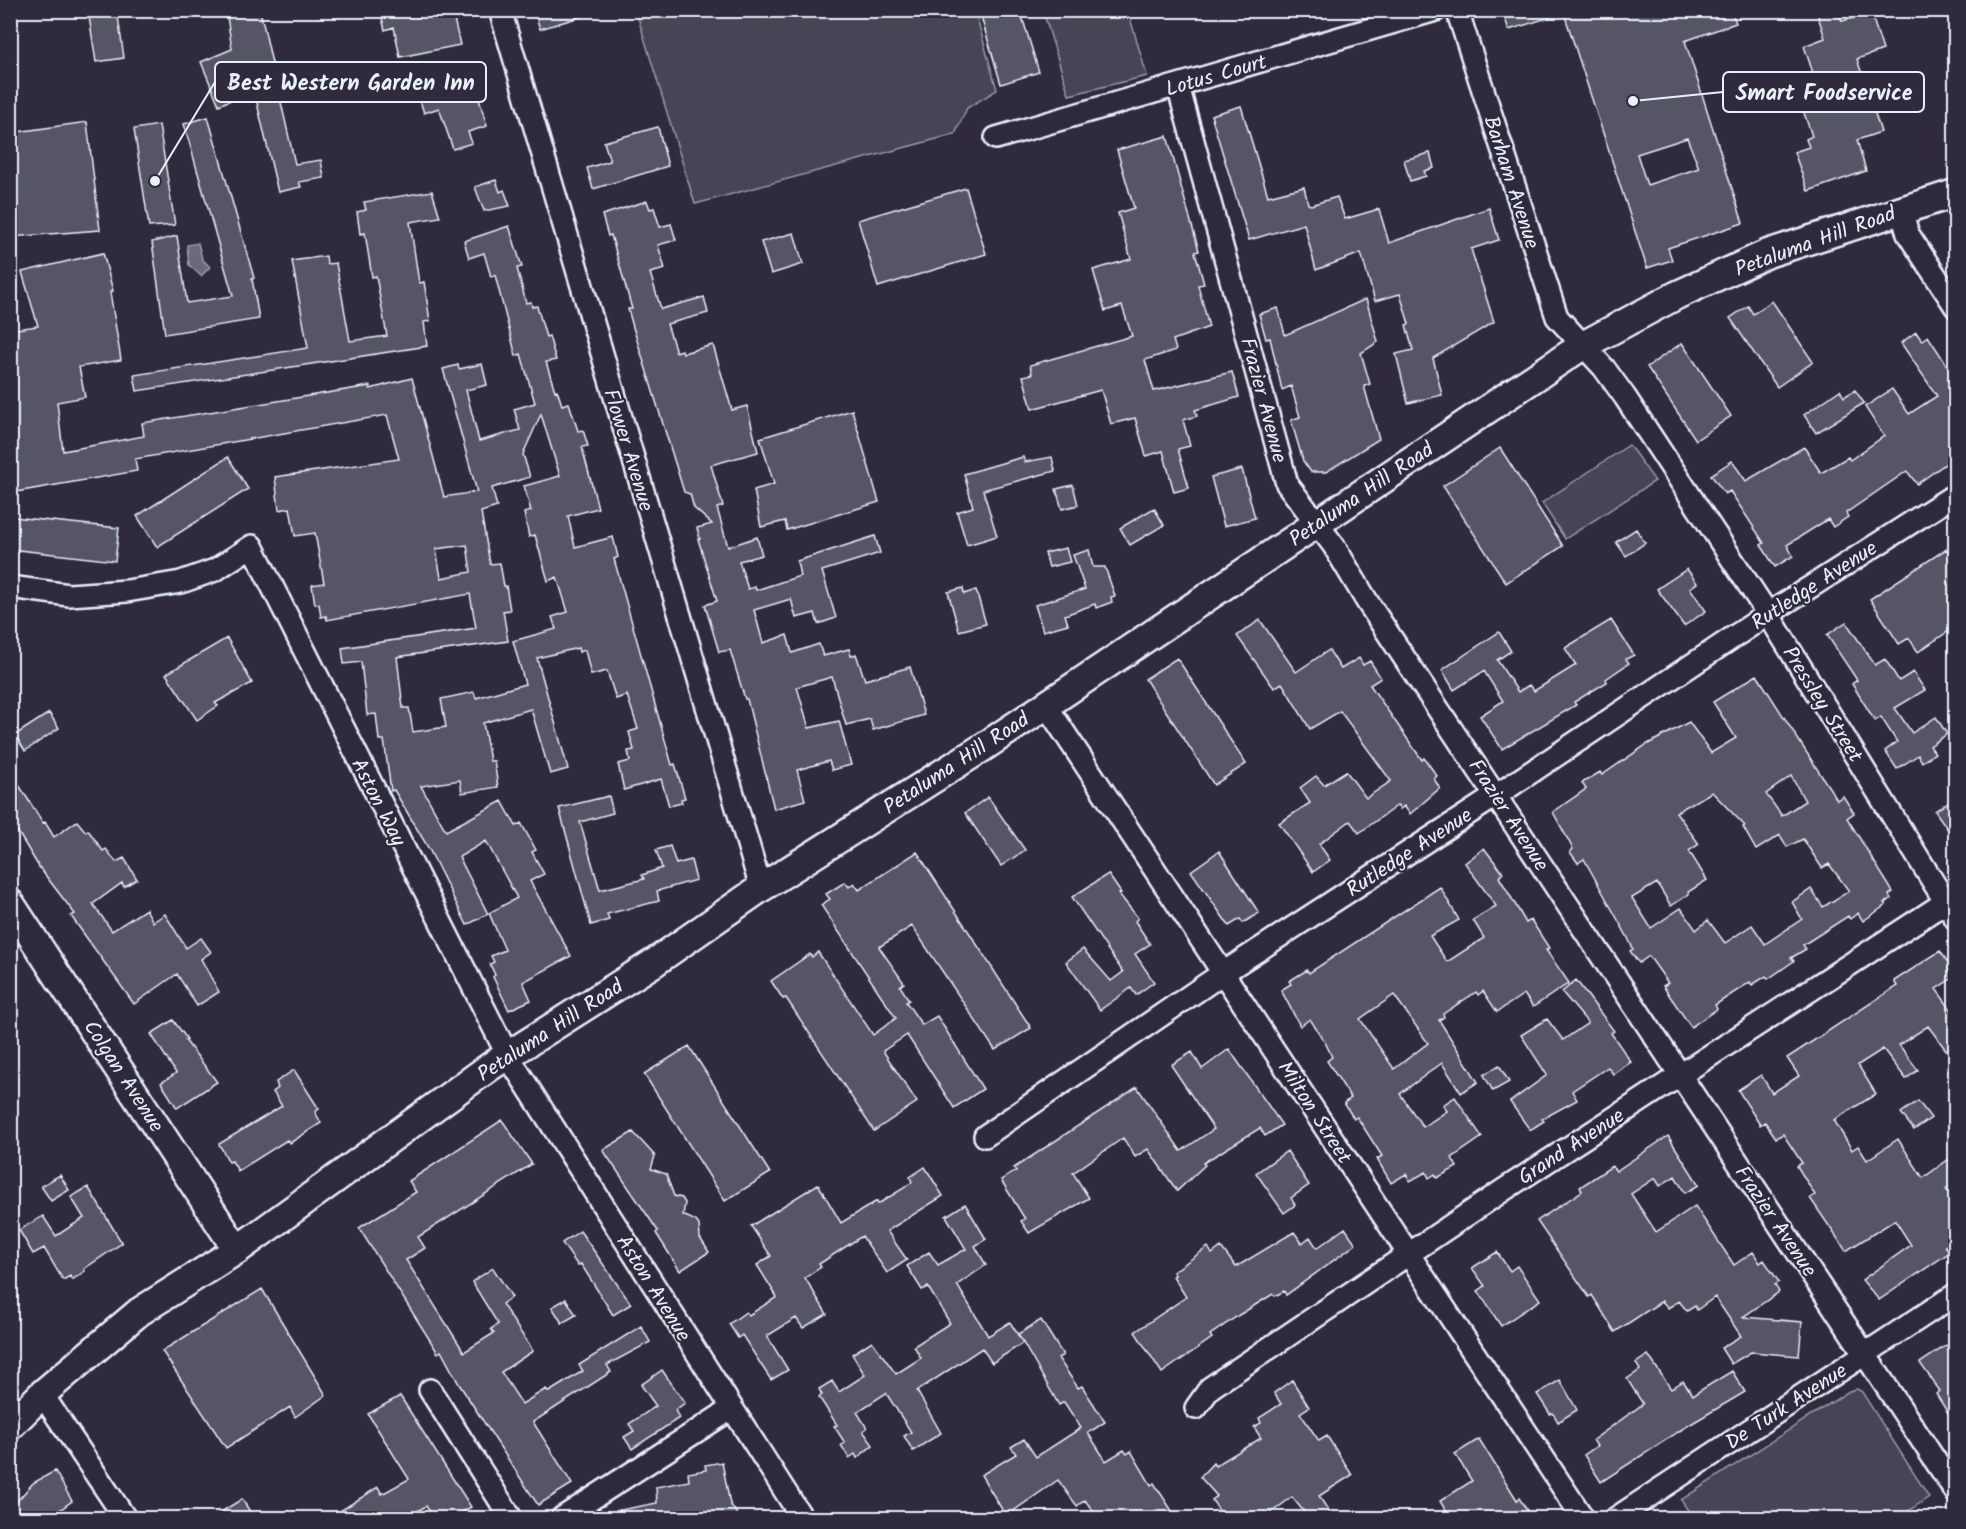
<svg xmlns="http://www.w3.org/2000/svg" width="1966" height="1529" font-family="Kalam,sans-serif">
<rect width="100%" height="100%" fill="#2f2a3d"/>
<filter id="ink" filterUnits="userSpaceOnUse"><feTurbulence type="fractalNoise" baseFrequency=".0167" numOctaves="2"/><feDisplacementMap in="SourceGraphic" scale="12" xChannelSelector="R" yChannelSelector="G"/><feConvolveMatrix kernelMatrix="1 2 1 2 8 2 1 2 1" color-interpolation-filters="sRGB"/></filter>
<g filter="url(#ink)">
<path fill="#464455" stroke="#979aa6" stroke-width="1.5" d="M636 11H975L997 90 967 108 955 134 695 204Z
M1043 11H1128L1147 76 1069 95Z
M1629 445 1655 481 1565 539 1542 503Z
M1857 1389 1862 1392 1929 1497 1898 1518H1693L1681 1500 1849 1391Z"/>
<path fill="#696978" stroke="#9c9fab" stroke-width="1.5" d="M198 243 202 259 210 267 201 276 189 265 187 245Z"/>
<path fill="#575565" stroke="#e8f1f8" stroke-width="1.5" fill-rule="evenodd" d="M88 10H117L124 58 96 62Z
M226 10H260L295 164 321 160 324 178 299 182 301 187 278 192 254 90 219 105 201 62 232 49Z
M380 10H452L460 45 400 57 394 27 385 30Z
M534 10H589L590 14 540 29Z
M979 10H1020L1039 72 1001 84Z
M1502 10H1560V14L1509 30Z
M1563 10H1731L1736 23 1685 41 1743 223 1668 248 1672 260 1647 268ZM1687 138 1699 168 1647 185 1637 154Z
M1816 10H1838L1842 21 1871 13 1883 50 1857 59 1881 132 1857 140 1866 171 1808 191 1794 152 1809 147 1806 139 1812 136 1795 87 1815 79 1804 46 1825 38Z
M469 65 487 126 468 132 472 143 453 149 439 108 424 113 414 82Z
M1241 106 1268 196 1304 187 1308 204 1311 205 1337 197 1345 219 1379 209 1389 243 1489 208 1499 240 1471 249 1494 322 1433 358 1442 395 1408 403 1396 354 1413 350 1406 325 1409 324 1400 294 1375 301 1361 253 1316 270 1304 224 1249 240 1211 115Z
M208 117 254 278 252 279 259 319 165 334 152 242 177 236 187 303 233 296 184 124Z
M87 122 100 230 10 237V190H13L10 133Z
M159 125 175 225 149 227 134 129Z
M658 127 668 166 593 189 587 168 610 161 604 142Z
M1167 136 1199 251 1195 252 1204 284 1198 285 1209 327 1173 340 1176 350 1145 360 1154 391 1232 372 1239 397 1195 410 1197 416 1183 420 1190 446 1178 449 1189 488 1174 492 1163 451 1146 456 1135 418 1111 424 1101 390 1032 409 1023 376 1032 374 1030 365 1132 336 1122 306 1105 311 1093 270 1131 259 1118 213 1134 208 1117 150Z
M1430 153 1434 168 1424 171 1426 176 1410 181 1404 160Z
M496 180 500 192 504 190 510 206 484 211 475 187Z
M966 188 986 254 878 287 858 220Z
M432 191 440 217 410 222 419 283 424 282 430 321 424 322 427 346 137 391 134 375 308 348 292 261 326 256 327 264 336 263 350 341 387 336 376 276 372 277 365 233 360 234 357 212 366 210 364 202Z
M647 201 650 209 654 208 660 227 671 224 676 240 658 245 665 269 650 273 661 309 704 297 708 313 667 324 676 352 682 350 683 353 713 345 732 410 747 406 758 452 711 465 723 506 717 508 728 547 757 537 762 555 739 561 748 589 755 587 756 590 800 576 797 561 875 536 880 553 822 571 836 618 818 624 815 613 796 618 791 599 754 610 763 643 787 635 792 653 819 644 823 656 849 649 851 656 856 654 865 680 910 667 924 715 873 730 870 719 846 725 832 677 797 687 809 728 839 721 851 765 832 770 829 761 797 770 805 800 774 809 747 699H745L730 650 719 652 705 605 717 601 698 539H700L697 528 712 524 694 508 690 494 684 492 633 327 628 309H632L611 235 608 236 602 215Z
M509 226 522 267 517 268 526 303 531 302 532 307 537 306 546 337 549 336 556 360 546 362 555 391 557 390 562 405 569 403 578 431 583 430 588 446 582 447 598 508 568 516 575 547 613 537 618 557 614 559 672 765 675 764 685 798 681 799 682 803 669 806 661 779 624 790 618 764 630 761 628 751 634 750 629 732 638 729 627 695 616 699 607 671 591 675 585 650 579 652 578 648 537 658 568 769 550 774 531 709 483 723 490 761H494L498 787 462 793 460 780 421 786 446 831 502 801 516 826 521 823 536 850 532 852 544 874 530 881 571 956 523 982 531 1000 509 1010 493 977 495 975 490 964 494 962 491 956 505 950 489 913 517 898 486 841 459 857 488 914 467 925 429 849 394 790 391 791 384 740H379L376 714 367 715 361 662 344 664 342 648 476 628 470 594 327 620 326 616 321 617 319 604H315L312 585 324 583 315 533 295 536 290 508 279 510 275 477 399 459 387 415 135 459 137 471 10 493V330L38 326 22 272 103 253 113 291 110 292 121 360 79 367 85 397 57 402 63 451 144 436 142 423 370 386V389L412 378 444 497 477 492 443 369 458 365 459 369 482 364 487 385 466 390 479 441 520 430 514 409 535 403 521 354 516 356 495 275 491 277 484 253 469 258 464 241ZM541 414 560 476 524 486 531 511 524 513 529 537 535 535 548 581 557 577 568 612 552 617 556 629 513 641 525 684 476 698 474 692 441 699 446 727 413 732 409 708H403L397 657 508 641 503 611 510 610 506 586H504L500 563 490 564 481 512 497 507 492 488 530 477 523 454ZM467 545 471 572 441 578 436 549Z
M794 233 803 264 771 274 761 242Z
M1366 299 1378 342 1361 353 1370 384 1364 386 1379 439 1326 472H1311L1303 461 1291 420 1300 417 1291 386 1282 390 1270 338 1266 339 1259 314 1278 308 1285 335Z
M1772 301 1813 362 1777 387 1730 318 1748 306 1753 314Z
M1916 332 1922 341 1928 336 1956 379V456L1917 484 1907 471 1846 513 1848 517 1833 527 1828 519 1787 545 1793 556 1775 567 1761 545 1764 543 1730 491 1725 494 1711 475 1732 461 1746 481 1804 447 1821 473 1848 457 1850 460 1884 436 1865 407 1892 389 1909 414 1937 396 1901 343Z
M1682 343 1731 416 1696 440 1647 367Z
M1840 390 1844 397 1855 390 1864 403 1816 433 1804 415Z
M852 410 879 502 787 530 785 521 761 527 754 490 774 484 760 438Z
M1500 448 1563 546 1506 583 1443 486Z
M228 457 248 489 157 547 137 516Z
M1023 457 1025 462 1052 457 1055 471 983 490 997 536 967 545 957 512 973 507 964 474Z
M1242 469 1255 518 1224 526 1211 477Z
M1073 485 1078 505 1062 509 1056 489Z
M1154 508 1164 525 1130 545 1120 528Z
M13 517 119 528 115 561 10 549Z
M1636 529 1645 543 1626 556 1616 542Z
M1066 548 1070 562 1049 567 1045 553Z
M1946 549 1956 562V626L1918 652 1909 638 1899 644 1870 599Z
M1089 550 1093 567H1105L1115 596 1111 597 1112 602 1096 608 1095 604 1065 615 1068 624 1043 631 1035 605 1085 589 1073 555Z
M1687 569 1697 583 1690 588 1706 611 1684 626 1657 589Z
M963 588 964 594 976 590 986 624 959 631 948 592Z
M1260 620 1296 672 1329 650 1341 669 1359 658 1363 665 1370 661 1381 678 1370 685 1422 760 1424 758 1437 776 1434 779 1440 788 1410 814 1404 806 1400 809 1398 805 1359 833 1350 821 1319 844 1330 860 1313 872 1279 823 1310 803 1300 788 1316 776 1324 785 1346 771 1366 798 1391 781 1340 711 1310 729 1282 683 1274 688 1237 636Z
M1611 620 1634 655 1626 659 1629 663 1606 679 1607 682 1574 702 1576 705 1502 749 1480 716 1503 701 1484 671 1454 690 1442 670 1499 632 1511 651 1497 660 1518 692 1529 685 1534 691 1576 665 1565 648Z
M1846 622 1875 665 1885 659 1899 681 1913 672 1925 690 1895 708 1912 733 1936 717 1947 734 1930 746 1935 753 1922 762 1918 755 1897 769 1885 751 1897 742 1881 717 1875 721 1852 684 1857 680 1827 635Z
M227 638 252 683 215 703 218 706 197 720 166 674Z
M1177 658 1246 764 1214 785 1145 679Z
M1757 675 1837 800 1843 796 1854 813 1847 818 1893 892 1889 895 1891 899 1884 903 1886 905 1863 921 1858 913 1850 919 1848 916 1803 945 1806 949 1791 958 1794 961 1768 979 1766 976 1752 985 1750 982 1715 1005 1717 1009 1691 1027 1663 986 1668 983 1649 956 1639 963 1630 951 1633 949 1628 938 1584 859 1578 863 1570 852 1573 849 1553 812 1586 789 1582 783 1600 772 1602 775 1646 745 1689 722 1711 753 1736 738 1713 702ZM1791 776 1805 801 1782 816 1766 794ZM1712 792 1745 826 1743 827 1756 850 1780 835 1787 847 1803 839 1822 868 1829 864 1849 891 1823 907 1811 889 1792 902 1802 919 1765 944 1752 925 1725 943 1708 920 1696 930 1681 908 1651 928 1632 898 1657 883 1671 906 1689 894 1688 892 1707 880 1689 851 1699 844 1676 812Z
M49 713 59 728 25 751 15 735Z
M10 771 43 823 45 822 54 837 77 821 86 832 88 830 103 851 106 849 116 862 124 858 137 879 124 887 122 883 93 904 112 931 146 909 153 922 165 914 186 948 201 938 211 952 201 959 219 992 197 1006 177 974 134 1004 71 916 75 914 39 867 10 819Z
M609 796 613 813 580 822 600 890 644 879 642 875 662 868 656 850 670 846 676 864 691 860 696 880 657 891 659 901 607 914 609 920 591 925 559 808Z
M988 797 1025 850 1001 866 965 813Z
M1956 797V841L1935 811Z
M1484 848 1503 873 1499 877 1515 904 1526 923 1531 920 1549 948 1546 950 1569 983 1533 1007 1524 994 1497 1012 1483 991 1478 995 1476 992 1443 1014 1444 1017 1439 1020 1478 1082 1461 1093 1442 1063 1400 1094 1423 1127 1447 1111 1443 1105 1455 1097 1482 1137 1452 1158 1457 1167 1437 1178 1435 1174 1429 1178 1426 1172 1410 1181 1406 1174 1391 1183 1377 1159 1382 1156 1357 1117 1354 1119 1344 1103 1351 1098 1327 1061 1332 1057 1326 1044 1310 1019 1300 1026 1281 990 1291 984 1289 981 1307 970 1309 973 1440 887 1459 920 1430 936 1447 962 1484 938 1473 920 1496 906 1465 863ZM1394 995 1428 1043 1394 1069 1360 1019Z
M1219 851 1259 913 1243 923 1240 919 1229 926 1191 871Z
M917 852 1031 1028 995 1050 912 926 879 947 904 983 900 986 909 1000 906 1002 922 1025 937 1016 983 1089 954 1108 907 1035 883 1051 917 1102 874 1131 786 998 783 999 771 981 810 954 812 957 818 952 873 1035 896 1018 821 905 830 899 826 894 845 882 849 887 854 883 859 890Z
M1108 874 1121 893 1119 894 1138 918 1135 921 1150 944 1135 954 1154 982 1136 995 1131 988 1100 1010 1066 962 1083 949 1111 981 1123 972 1072 897Z
M1940 951 1951 967 1948 969 1954 977 1936 989 1956 1016V1043L1946 1050 1928 1026 1899 1045 1918 1070 1906 1079 1883 1049 1858 1065 1876 1094 1834 1120 1852 1150 1858 1146 1867 1160 1898 1139 1923 1178 1956 1154V1182L1946 1189 1956 1205V1240L1945 1246 1950 1252 1879 1300 1862 1280 1911 1245 1895 1220 1846 1251 1810 1198 1815 1195 1797 1166 1802 1163 1783 1134 1776 1138 1765 1122 1760 1125 1738 1090 1761 1075 1772 1093 1799 1076 1787 1058 1897 986 1894 981Z
M1576 980 1614 1031 1611 1033 1631 1062 1613 1074 1608 1067 1572 1091 1577 1100 1542 1119 1544 1121 1530 1130 1510 1102 1547 1075 1521 1035 1547 1019 1563 1040 1588 1023 1562 992Z
M173 1020 187 1039 185 1040 217 1082 177 1108 161 1083 176 1073 151 1034Z
M689 1046 770 1173 725 1201 644 1074Z
M1229 1049 1282 1125 1265 1136 1260 1128 1203 1163 1205 1165 1177 1191 1148 1149 1135 1157 1123 1138 1073 1173 1089 1198 1029 1233 1021 1221 1025 1219 1001 1180 1016 1171 1014 1168 1137 1087 1181 1151 1214 1129 1171 1065 1192 1052 1202 1069Z
M1499 1065 1509 1082 1493 1091 1484 1075Z
M294 1070 319 1109 315 1112 321 1123 290 1143 287 1140 238 1171 232 1161 229 1162 219 1144 282 1106 273 1092 278 1088 276 1082Z
M1918 1101 1931 1118 1914 1130 1901 1113Z
M502 1120 532 1164 418 1237 425 1248 406 1260 464 1352 494 1333 491 1329 498 1324 472 1282 493 1268 512 1297 502 1304 533 1351 501 1372 522 1404 546 1389 549 1392 583 1371 579 1365 641 1326 650 1342 607 1365 611 1372 533 1422 572 1484 538 1505 459 1384 441 1351 438 1353 359 1228 416 1192 409 1181Z
M633 1132 655 1156 651 1169 666 1174 674 1196 682 1198 685 1203 683 1215 696 1221 699 1225 700 1238 709 1252 680 1271 656 1233 658 1231 603 1150Z
M1668 1136 1699 1185 1685 1193 1675 1176 1660 1186 1655 1178 1631 1194 1656 1232 1695 1206 1734 1265 1753 1252 1760 1263 1764 1260 1779 1282 1775 1285 1779 1292 1743 1317 1802 1322 1799 1356 1751 1352 1731 1364 1721 1348 1741 1336 1715 1297 1697 1310 1695 1306 1687 1311 1679 1301 1668 1308 1662 1301 1615 1332 1592 1295 1589 1297 1537 1221 1582 1191 1580 1187 1612 1166 1616 1171Z
M1287 1151 1309 1185 1291 1198 1295 1205 1284 1213 1256 1173Z
M925 1167 943 1196 887 1231 907 1260 887 1273 862 1236 819 1264 821 1267 805 1278 827 1314 803 1328 796 1318 767 1336 788 1370 771 1380 742 1335 738 1338 729 1324 746 1312 749 1315 777 1297 757 1265 771 1256 751 1226 818 1184 841 1223 877 1201 878 1204 904 1188 912 1182 910 1177Z
M60 1175 69 1190 51 1201 41 1186Z
M88 1187 122 1243 84 1269 85 1271 72 1280 70 1276 63 1280 44 1248 33 1254 19 1230 43 1216 56 1236 84 1218 71 1197Z
M965 1204 986 1239 975 1246 986 1265 957 1285 988 1336 1010 1322 1023 1343 992 1363 982 1348 917 1391 941 1433 913 1451 904 1436 911 1432 886 1393 857 1412 867 1428 863 1431 873 1445 857 1458 855 1454 849 1458 841 1445 845 1443 834 1426 837 1425 819 1397 822 1395 819 1389 832 1381 839 1392 865 1375 852 1354 872 1341 896 1374 921 1358 914 1346 950 1323 928 1287 922 1290 907 1266 929 1252 938 1265 966 1249 946 1216Z
M1345 1228 1356 1244 1286 1295 1284 1291 1275 1296 1273 1294 1239 1315 1210 1335 1212 1338 1162 1373 1135 1332 1186 1297 1173 1276 1175 1275 1173 1272 1208 1247 1212 1254 1221 1247 1236 1267 1294 1232 1302 1243 1310 1237 1317 1248Z
M580 1231 631 1304 613 1315 581 1264 578 1266 562 1243Z
M1497 1252 1510 1271 1517 1266 1540 1300 1501 1326 1478 1291 1485 1286 1472 1268Z
M262 1289 326 1395 295 1417 290 1407 226 1448 162 1351Z
M566 1299 576 1315 562 1323 552 1307Z
M1041 1320 1063 1355 1058 1358 1078 1388 1082 1386 1105 1422 1088 1433 1106 1461 1124 1450 1127 1454 1131 1451 1151 1485 1154 1483 1172 1511 1170 1512 1174 1518H1098L1085 1500 1077 1506 1058 1480 1006 1516 981 1475 1016 1454 1011 1447 1024 1439 1036 1457 1081 1428 1064 1402 1059 1405 1018 1334Z
M1956 1339V1426L1936 1394 1940 1391 1920 1363Z
M1648 1355 1671 1389 1683 1381 1693 1395 1732 1371 1745 1392 1684 1428 1601 1482 1584 1455 1597 1446 1593 1440 1643 1404 1627 1379 1640 1370 1636 1363Z
M662 1370 685 1403 675 1410 679 1418 632 1449 624 1437 634 1431 629 1424 656 1406 641 1385Z
M1292 1380 1309 1407 1300 1413 1319 1441 1327 1436 1352 1475 1319 1496 1333 1518H1309L1292 1497 1264 1518H1224L1212 1500 1217 1496 1200 1477 1213 1463 1215 1466 1261 1438 1254 1427 1261 1423 1259 1418 1281 1404 1274 1393Z
M1560 1380 1577 1410 1558 1422 1553 1413 1550 1414 1537 1394Z
M400 1396 471 1507 453 1518H434L426 1506 406 1518H329L378 1487 382 1494 409 1479 368 1414Z
M1479 1439 1517 1500 1519 1498 1532 1518H1450L1440 1501 1472 1481 1455 1454Z
M722 1462 730 1504 740 1518H616L615 1511 657 1503 656 1487 689 1481 688 1473 706 1470 705 1465Z
M55 1471 72 1501 49 1518H10V1509L33 1483Z
M242 1499 254 1518H211Z"/>
<g fill="none" stroke-linecap="round" stroke-linejoin="round">
<g stroke="#e8f1f8" stroke-width="26">
<path id="minor" d="M500 10 761 888
M1457 10 1557 317 1604 368 1625 397 1768 614 1956 919
M1178 86 1287 484 1334 546 1368 603 1956 1492
M996 138 1436 10
M1901 210 1908 234 1956 307
M10 587 69 595 127 591 181 582 215 570 252 546 508 1056 802 1518
M1046 705 1583 1518
M985 1136 1223 973 1497 795 1768 614 1956 494
M430 1390 511 1518
M42 1394 125 1518
M1196 1408 1210 1388 1502 1191 1955 896
M562 1518 731 1409
M1616 1518 1956 1294"/>
</g>
<g stroke="#e8f1f8" stroke-width="32">
<path id="major" d="M10 903 237 1250
M10 1426 42 1394 139 1312 237 1250 491 1066 655 962 761 888 982 748 1582 346 1677 295 1769 253 1956 193"/>
</g>
<use href="#minor" stroke="#2f2a3d" stroke-width="21"/>
<use href="#major" stroke="#2f2a3d" stroke-width="27"/>
</g>
</g>
<g text-anchor="middle" stroke-width="4.5" stroke-linejoin="round" paint-order="stroke">
<g font-size="21" fill="#e8f1f8" stroke="#2f2a3d">
<text transform="translate(1216 75) rotate(-16)" y="7">Lotus Court</text>
<text transform="translate(1512 182) rotate(72)" y="7">Barham Avenue</text>
<text transform="translate(1815 241) rotate(-20)" y="7">Petaluma Hill Road</text>
<text transform="translate(1264 400) rotate(75)" y="7">Frazier Avenue</text>
<text transform="translate(629 450) rotate(73)" y="7">Flower Avenue</text>
<text transform="translate(1361 494) rotate(-34)" y="7">Petaluma Hill Road</text>
<text transform="translate(1814 585) rotate(-33)" y="7">Rutledge Avenue</text>
<text transform="translate(1823 704) rotate(58)" y="7">Pressley Street</text>
<text transform="translate(956 763) rotate(-33)" y="7">Petaluma Hill Road</text>
<text transform="translate(379 802) rotate(63)" y="7">Aston Way</text>
<text transform="translate(1509 815) rotate(57)" y="7">Frazier Avenue</text>
<text transform="translate(1409 852) rotate(-33)" y="7">Rutledge Avenue</text>
<text transform="translate(550 1030) rotate(-33)" y="7">Petaluma Hill Road</text>
<text transform="translate(124 1076) rotate(57)" y="7">Colgan Avenue</text>
<text transform="translate(1315 1112) rotate(57)" y="7">Milton Street</text>
<text transform="translate(1571 1146) rotate(-33)" y="7">Grand Avenue</text>
<text transform="translate(1776 1221) rotate(56)" y="7">Frazier Avenue</text>
<text transform="translate(654 1288) rotate(58)" y="7">Aston Avenue</text>
<text transform="translate(1786 1406) rotate(-33)" y="7">De Turk Avenue</text>
</g>
</g>
<path fill="none" stroke="#e8f1f8" stroke-width="2" d="M155 181L215 82M1633 101L1723 92"/>
<g fill="#e8f1f8" stroke="#2f2a3d" stroke-width="2">
<circle cx="155" cy="181" r="6"/>
<circle cx="1633" cy="101" r="6"/>
</g>
<g fill="#2f2a3d" stroke="#e8f1f8" stroke-width="2">
<rect x="215" y="62" width="271" height="40" rx="6"/>
<rect x="1723" y="72" width="201" height="40" rx="6"/>
</g>
<g font-size="22" text-anchor="middle" font-weight="bold" fill="#e8f1f8">
<text x="351" y="90">Best Western Garden Inn</text>
<text x="1824" y="100">Smart Foodservice</text>
</g>
<rect width="1966" height="1529" fill="none" stroke="#2f2a3d" stroke-width="36"/>
<rect x="18" y="18" width="1930" height="1493" fill="none" stroke="#e8f1f8" stroke-width="2" filter="url(#ink)"/>
</svg>
